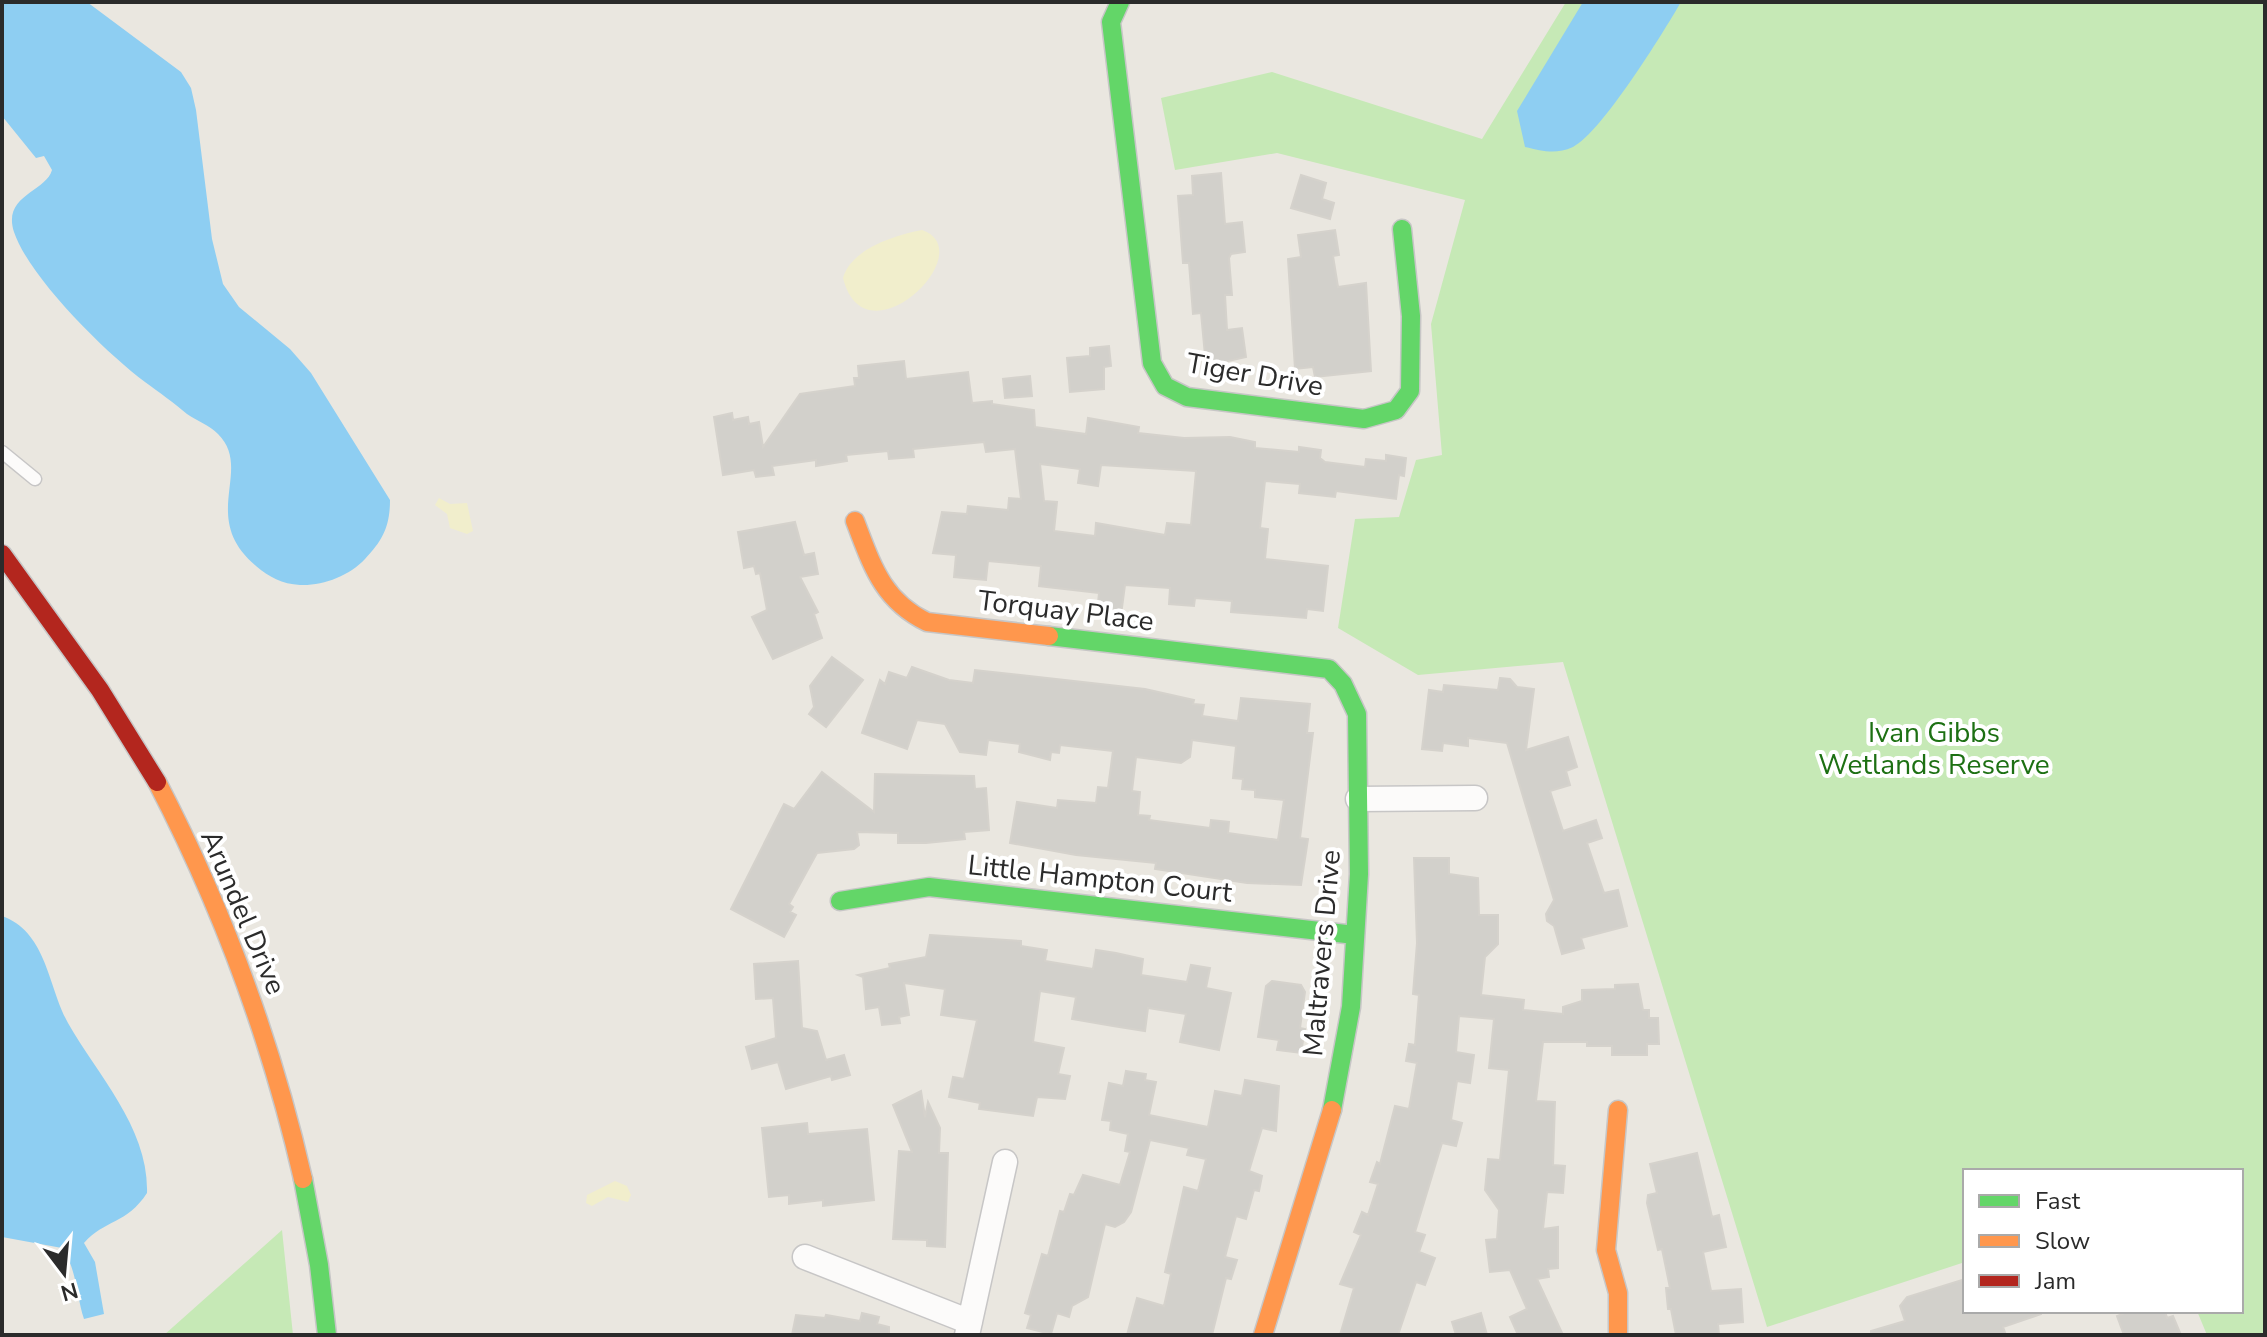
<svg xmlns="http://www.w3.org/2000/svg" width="2267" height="1337" font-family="'Nunito Sans',sans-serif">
<rect width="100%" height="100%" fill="#eae7e0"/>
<path fill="#c6e9b6" d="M1566 2H2265V1335H2207L2197 1311H2241V1171H1965V1262L1767 1327 1563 662 1418 675 1338 628 1355 519 1399 517 1416 460 1442 455 1431 324 1465 200 1277 153 1175 170 1161 98 1272 72 1482 139Z
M282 1230 293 1335H164Z"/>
<path fill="#f1eecc" d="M922 230C983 251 865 366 843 278 851 249 895 235 922 230Z
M439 498 450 504 467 503 473 531 467 534 450 528 447 514 435 505Z
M615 1181 627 1186 631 1195 628 1202 608 1197 592 1206 586 1203 587 1195Z"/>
<path fill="#8ecef2" d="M2 2H87L181 72 191 88 196 110 212 239 223 284 239 307 290 349 311 373 390 500C390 526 383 540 365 559 349 576 323 586 300 585 282 584 269 577 256 566 198 517 254 470 218 434 209 425 197 421 187 414 173 402 160 393 145 382 106 353 29 277 14 232 2 195 46 192 52 170L44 156 36 158 2 116Z
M1583 2H1681C1663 33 1602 132 1573 147 1555 155 1543 151 1525 147L1517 111Z
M2 916C47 932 48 987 68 1023 98 1076 149 1128 147 1193 127 1224 104 1220 84 1243L95 1262 104 1314 84 1319C76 1295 77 1269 62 1248L2 1237Z"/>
<path fill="#d2d0cb" stroke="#d5d2cc" stroke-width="2" fill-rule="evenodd" d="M1221 173 1225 224 1242 222 1245 252 1231 254 1229 258 1232 295H1225L1227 330 1242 328 1246 357 1206 366 1201 313 1193 314 1189 263H1183L1178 196 1193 195 1192 176Z
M1301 175 1326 183 1322 199 1334 203 1330 219 1291 208Z
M1335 230 1339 255 1333 256 1338 287 1366 283 1371 371 1315 377 1313 367 1295 369 1288 259 1301 257 1298 235Z
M1109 346 1111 366 1104 367V389L1070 392 1067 358 1090 356V348Z
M904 361 906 379 968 372 972 403 992 401V404L1034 410 1035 427 1086 434 1088 418 1139 427 1138 433 1184 438 1230 437 1255 442V448L1299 452V447L1321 450 1320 458 1325 462 1365 467 1366 459 1386 461V455L1406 458 1404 476 1399 475 1396 499 1336 491 1335 497 1299 493 1300 484 1265 481 1260 528 1268 529 1265 559 1328 566 1323 611 1307 609 1306 618 1231 612 1232 601 1195 598 1194 606 1169 604 1170 588 1125 585 1121 615 1097 613 1099 593 1039 586 1041 566 988 561 986 580 954 577 956 555 933 553 942 512 967 514 968 506 1008 510 1009 498 1021 499 1015 449 986 452 984 442 913 449 914 457 889 459 888 451 846 455 847 461 816 466V460L772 466 774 475 756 477 754 470 723 475 714 417 732 413 733 420 748 417 749 424 759 422 763 447 800 394 855 386 854 378H859L858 366ZM1040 464 1080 469 1078 483 1098 486 1101 465 1196 471 1191 525 1167 523 1165 535 1096 523 1095 536 1054 531 1057 502 1044 501Z
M1030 376 1032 396 1005 398 1003 379Z
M795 522 804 555 814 553 818 574 800 577 818 612 814 614 822 638 773 659 752 617 767 610 760 573 756 574 754 566 744 568 738 532Z
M832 657 863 680 826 727 809 714 814 707 810 686Z
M912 667 949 680 973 683 975 670 1145 689 1194 700 1193 704 1204 705 1202 716 1238 721 1241 698 1310 704 1307 733H1313L1300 838 1308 839 1301 885 1247 883 1155 869 1156 863 1076 855 1010 843 1017 802 1057 808 1058 800 1096 803 1098 787 1108 788 1113 751 1060 745 1059 753 1051 752 1050 760 1019 752 1020 744 988 740 986 755 960 752 945 724 917 720 907 749 862 733 880 680 885 684 889 672 907 678ZM1192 740 1236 746 1233 778 1243 779 1242 789 1255 790V797L1284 800 1278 840 1228 833 1229 822 1211 820 1210 828 1149 820 1150 816 1138 815 1140 792 1132 791 1136 757 1181 763 1190 757Z
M1500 678 1510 679 1517 687 1534 689 1526 750 1568 737 1577 767 1566 771 1570 785 1550 791 1563 831 1596 820 1602 838 1587 843 1604 893 1618 890 1627 926 1581 938 1584 948 1562 954 1554 926 1547 921 1546 914 1554 900 1507 743 1468 738V746L1443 743 1442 751 1422 749 1429 690 1443 692 1444 685 1498 690Z
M822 772 874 812 875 774 974 776 975 789 986 788 989 830 964 832 965 839 926 843H898V833L857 832 859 845 854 849 817 853 789 904 793 907 790 912 796 915 784 937 731 909 784 804 794 809Z
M1414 858H1449V874L1478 878 1479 915H1498V944L1485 957 1481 995 1524 1000 1523 1010 1563 1014V1007L1582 1001V990L1615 989V985L1638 984 1643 1010H1649V1018H1658L1659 1044H1647V1055H1612V1046H1587V1042H1543L1536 1101 1555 1102 1553 1165 1565 1166 1563 1193 1547 1192 1543 1229 1558 1227V1268L1548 1269 1549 1277 1537 1279 1563 1335H1518L1510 1317 1527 1309 1510 1270 1490 1272 1486 1240 1497 1239 1499 1210 1485 1190 1488 1159 1500 1160 1509 1070 1489 1068 1494 1019 1459 1016 1456 1052 1474 1055 1470 1083 1457 1081 1451 1120 1462 1123 1456 1146 1442 1143 1415 1232 1425 1235 1419 1252 1435 1258 1425 1285 1416 1282 1398 1335H1340L1354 1288 1340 1284 1361 1235 1354 1232 1362 1212 1368 1215 1378 1184 1370 1182 1377 1162 1380 1164 1395 1106 1409 1109 1417 1063 1406 1061 1409 1044 1415 1045 1419 995 1413 994 1417 943Z
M930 935 1021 941V946L1047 950 1045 961 1093 969 1096 950 1116 953 1143 959 1141 975 1187 982 1191 965 1210 968 1206 988 1231 993 1219 1050 1180 1042 1186 1014 1148 1008 1145 1031 1113 1026 1072 1019 1076 997 1040 991 1033 1042 1064 1048 1058 1074 1070 1076 1065 1099 1037 1097 1033 1116 979 1109 980 1103 949 1097 953 1077 964 1079 977 1020 941 1015 945 989 904 983 909 1015 899 1017 900 1023 882 1025 879 1007 866 1009 863 977 858 975 890 968 889 964 926 957Z
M798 961 802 1028 817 1031 826 1060 844 1055 850 1075 832 1080 831 1076 786 1089 778 1062 752 1069 746 1047 776 1038 773 998 756 999 754 964Z
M1272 981 1301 985 1305 992 1300 1028 1305 1029 1301 1053 1277 1050 1279 1040 1258 1037 1266 986Z
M1126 1071 1146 1074 1145 1080 1156 1082 1149 1115 1208 1127 1215 1091 1242 1096 1245 1080 1279 1086 1276 1131 1262 1128 1249 1171 1262 1176 1259 1191 1254 1190 1246 1219 1236 1216 1225 1257 1237 1260 1231 1279 1226 1278 1212 1335H1127L1137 1298 1164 1306 1171 1274 1165 1272 1184 1187 1198 1191 1206 1159 1187 1155 1189 1148 1150 1140 1131 1212 1124 1222 1115 1227 1105 1224 1088 1297 1072 1306 1069 1317 1057 1313 1051 1334 1027 1328 1031 1315 1025 1313 1042 1254 1048 1256 1060 1211 1064 1212 1070 1194 1074 1195 1083 1175 1120 1185 1130 1152 1125 1151 1128 1134 1110 1130 1111 1121 1102 1120 1109 1083 1123 1086Z
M921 1091 925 1117 928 1102 940 1128 939 1153H948L945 1247 927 1246V1240L893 1239 899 1151 912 1152 893 1105Z
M807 1123 808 1134 867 1129 874 1200 823 1206V1200L789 1204V1195L769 1197 762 1128Z
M1697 1153 1712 1217 1719 1215 1726 1247 1703 1252 1711 1291 1741 1289 1743 1322 1718 1324 1719 1335H1676L1671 1309H1668L1666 1288H1670L1662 1249 1658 1250 1647 1203 1648 1195 1657 1193 1650 1164Z
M1965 1279V1311H2041V1314L2003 1327 2006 1335H1871V1331L1905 1321 1900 1306 1907 1297Z
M2130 1311H2165L2167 1318 2173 1316 2181 1335H2124L2117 1316Z
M862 1313 879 1317 877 1324 889 1327V1335H792L796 1315 825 1318 826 1315 860 1321Z
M1481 1313 1487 1335H1456L1452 1322Z"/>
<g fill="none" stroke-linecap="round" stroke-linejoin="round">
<g stroke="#c7c6c6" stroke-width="15">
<path id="lane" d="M2 452 35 479"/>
</g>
<g stroke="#c7c6c6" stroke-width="27">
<path id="street" d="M1358 799 1475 798
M805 1257 970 1322
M967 1335 1005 1162"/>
</g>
<g stroke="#c7c6c6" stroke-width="21">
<path id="fast" d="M1120 2 1111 22 1152 363 1165 386 1187 397 1364 419 1396 410 1410 391 1411 316 1402 229
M1049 636 1329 669 1343 684 1357 714 1359 874 1351 1007 1332 1110
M840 901 929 887 1355 935
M303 1179 319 1265 327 1335"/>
</g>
<g stroke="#c7c6c6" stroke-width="21">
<path id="slow" d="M855 521C872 565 882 600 927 622L1049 636
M157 782C223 909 271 1040 303 1179
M1618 1110 1606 1250 1618 1293V1335
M1263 1335 1332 1110"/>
</g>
<g stroke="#c7c6c6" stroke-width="21">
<path id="jam" d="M2 554 100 690 157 782"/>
</g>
<use href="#lane" stroke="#fcfbfa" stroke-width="12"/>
<use href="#street" stroke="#fcfbfa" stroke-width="24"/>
<use href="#fast" stroke="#63d668" stroke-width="18"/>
<use href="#slow" stroke="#ff974d" stroke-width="18"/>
<use href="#jam" stroke="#b3261e" stroke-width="18"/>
</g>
<g text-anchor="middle" stroke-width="8" stroke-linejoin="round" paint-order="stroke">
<g font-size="28" fill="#2b2b2b" stroke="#fff">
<text transform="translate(1255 374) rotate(10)" y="10">Tiger Drive</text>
<text transform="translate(1066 610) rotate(7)" y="10">Torquay Place</text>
<text transform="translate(1100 878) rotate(6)" y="10">Little Hampton Court</text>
<text transform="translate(244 912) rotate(67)" y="10">Arundel Drive</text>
<text transform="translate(1321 953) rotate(-85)" y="10">Maltravers Drive</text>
</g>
<g font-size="28" fill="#1d7013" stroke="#fff">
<text x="1934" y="742">Ivan Gibbs<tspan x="1934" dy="32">Wetlands Reserve</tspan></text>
</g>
</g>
<rect width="2267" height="1337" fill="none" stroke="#2b2b2b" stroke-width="8"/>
<rect x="1963" y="1169" width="280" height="144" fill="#ffffff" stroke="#aaaaaa" stroke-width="2"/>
<rect x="1979" y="1195" width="40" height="12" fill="#63d668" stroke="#aaaaaa" stroke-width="2"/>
<text x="2035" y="1209" font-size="24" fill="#2b2b2b">Fast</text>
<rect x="1979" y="1235" width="40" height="12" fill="#ff974d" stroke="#aaaaaa" stroke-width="2"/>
<text x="2035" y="1249" font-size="24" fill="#2b2b2b">Slow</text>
<rect x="1979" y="1275" width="40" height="12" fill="#b3261e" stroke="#aaaaaa" stroke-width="2"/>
<text x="2035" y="1289" font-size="24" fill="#2b2b2b">Jam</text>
<g transform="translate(64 1273) rotate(164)" stroke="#ffffff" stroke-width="6" paint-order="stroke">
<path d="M0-6L14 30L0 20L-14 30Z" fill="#2b2b2b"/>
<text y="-12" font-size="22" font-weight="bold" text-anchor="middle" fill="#2b2b2b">N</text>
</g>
</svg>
